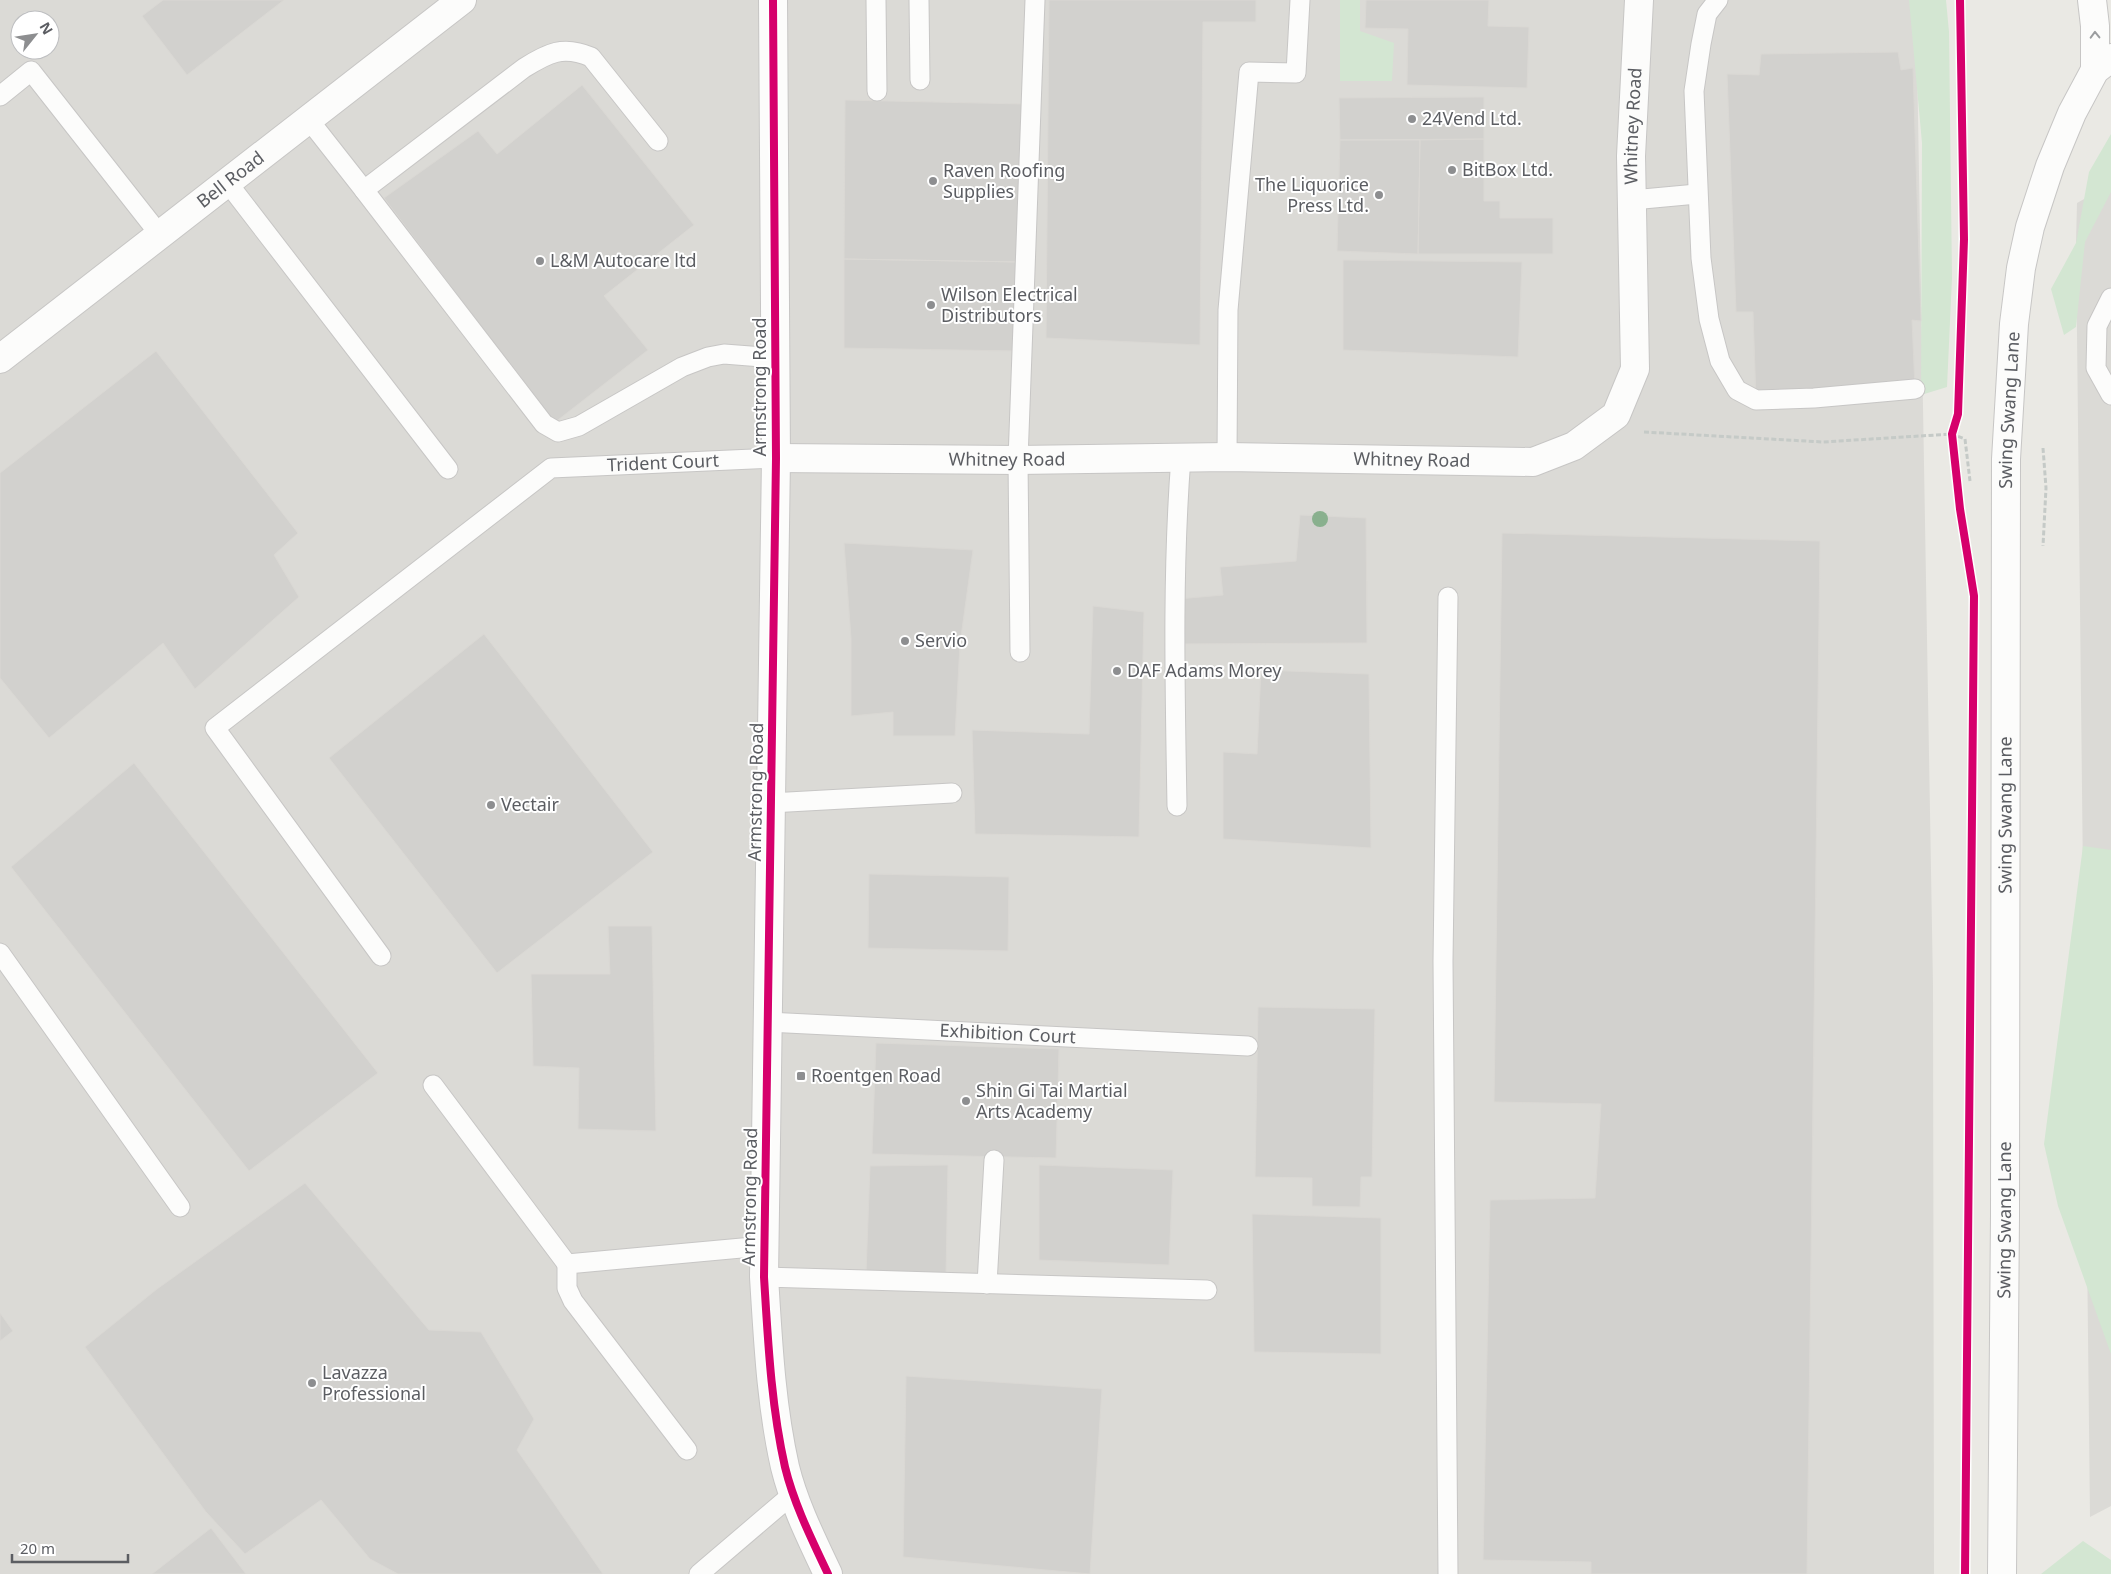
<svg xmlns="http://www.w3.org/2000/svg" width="2111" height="1574" font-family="'Noto Sans',sans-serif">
<rect width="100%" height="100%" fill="#eae9e4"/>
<path fill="#dbdad6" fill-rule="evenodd" d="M0 0H1916L1933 986 1934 1574H0ZM20 20H50V50H20Z
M2111 184V1506L2090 1517 2076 243 2077 203Z"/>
<path fill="#d3e6d2" d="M1340 0H1360V31L1394 43 1392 81H1340Z
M1909 0H1946L1949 32 1952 278 1947 387 1921 395 1922 143Z
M2111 134V192L2085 242 2076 327 2064 335 2051 289 2076 243 2089 172Z
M2083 846 2111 850V1354L2058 1206 2044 1144Z
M2083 1541 2111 1560V1574H2041Z"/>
<path fill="#d2d1ce" stroke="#dad8d4" d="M163 0H284L187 75 142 16Z
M1049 0H1256V22H1203L1200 345 1046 338Z
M1366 0H1489L1488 26 1529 27 1527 88 1407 85 1408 29 1365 28Z
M1898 52 1901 70 1913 68 1921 321 1912 320 1915 389 1756 400 1753 312H1736L1727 74 1759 75 1761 54Z
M582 85 694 225 604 296 648 350 554 423 384 198 478 131 497 154Z
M1484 97V139L1340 140 1339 98Z
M845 100 1024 104 1020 262 844 259Z
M1484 139V201H1500V218H1553V254H1418L1420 140Z
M1340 140H1420L1418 254 1337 251Z
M844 259 1020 262 1017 351 844 348Z
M1343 260 1522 262 1518 357 1343 350Z
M156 351 298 533 274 555 299 597 195 689 163 643 49 738 0 678V473Z
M1300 515 1366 518 1367 643 1176 644 1178 599 1223 595 1220 567 1296 561Z
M1502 533 1820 541 1807 1574H1591V1562L1483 1560 1490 1200 1595 1198 1601 1104 1494 1102Z
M844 543 973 550 960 644 955 736H893V712L851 716V638Z
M1093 606 1144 612 1139 837 975 834 972 730 1089 734Z
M484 634 653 852 497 973 329 758Z
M1261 670 1369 674 1371 848 1223 839V752L1257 754Z
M134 763 378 1073 249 1171 11 867Z
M869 874 1009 877 1008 951 868 948Z
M608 926H652L656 1131 578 1129 579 1068 533 1066 531 974H610Z
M1258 1007 1375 1009 1372 1177H1361L1360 1207 1312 1206V1178L1255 1177Z
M876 1043 1059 1049 1056 1158 872 1154Z
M948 1165 946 1277 866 1273 870 1166Z
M1039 1165 1173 1170 1169 1265 1039 1260Z
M305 1183 429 1330 481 1332 534 1419 517 1450 603 1574H398L370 1559 321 1500 245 1554 206 1512 85 1347 157 1289Z
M1252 1214 1381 1218V1354L1254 1352Z
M0 1313 13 1331 0 1341Z
M906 1376 1102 1389 1090 1574 903 1557Z
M211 1528 246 1574H152Z"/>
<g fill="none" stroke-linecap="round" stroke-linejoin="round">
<g stroke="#c7c6c5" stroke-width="21">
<g id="service">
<path d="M876 0 877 91"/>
<path d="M919 0 920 80"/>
<path d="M1718 0 1707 14 1701 44 1694 91 1701 258 1709 319 1720 361 1737 390 1756 400 1814 398 1915 389"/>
<path d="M0 96 31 71 160 235"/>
<path d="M309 120 364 190 524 68C548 53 563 45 591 57L658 141"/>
<path d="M227 182 448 469"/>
<path d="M364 190 544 424 558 432 579 426 682 367 708 357 724 354 775 358"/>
<path d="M1632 200 1697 194"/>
<path d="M2111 298 2097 326 2096 368 2111 395"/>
<path d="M1227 457 1228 310 1249 72 1296 73 1300 0"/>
<path d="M1020 652 1018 460 1035 0"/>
<path d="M770 803 952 793"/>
<path d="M1177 806C1175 689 1172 573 1181 457"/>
<path d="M0 953 180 1207"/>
<path id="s1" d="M381 956 215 728 551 468 776 458"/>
<path id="s2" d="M767 1022 1248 1046"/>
<path d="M433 1085 567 1264"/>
<path d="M764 1277 1207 1290"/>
<path d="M987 1284 994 1160"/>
<path d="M687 1450 573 1301 567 1288V1264L764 1246"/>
<path d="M699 1574 794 1493"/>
<path d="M1448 1574 1443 961 1448 597"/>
</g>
</g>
<g stroke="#c7c6c5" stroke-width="30">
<g id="minor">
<path d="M773 0 776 458 764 1277C768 1341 771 1405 785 1467 794 1504 812 1540 828 1574"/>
<path id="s3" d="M0 359 462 0"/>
<path id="s4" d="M776 458 1018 460 1227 457 1533 462 1574 446 1616 415 1635 369 1631 156 1639 0"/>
</g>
</g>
<g stroke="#c7c6c5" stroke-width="30">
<g id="tertiary">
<path d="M2092 0 2095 26V70"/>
<path id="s5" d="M2002 1574 2005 1215 2006 459 2014 324 2021 268 2030 227 2050 166 2072 113 2095 70 2111 58"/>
</g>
</g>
<path stroke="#c5cac7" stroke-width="3" stroke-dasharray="5 2.5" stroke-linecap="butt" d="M1644 432 1823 442 1952 434 1965 439 1970 481
M2043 448 2046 488 2043 546"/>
<use href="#service" stroke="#fcfcfb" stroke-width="19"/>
<use href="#minor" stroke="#fcfcfb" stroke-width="28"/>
<use href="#tertiary" stroke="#fcfcfb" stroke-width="28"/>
<g stroke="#fff" stroke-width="11">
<path id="cycleway" d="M773 0 776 458 764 1277C768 1341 771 1405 785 1467 794 1504 812 1540 828 1574
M1960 0 1964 239 1958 414 1952 434 1960 509 1974 596 1965 1574"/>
</g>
<use href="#cycleway" stroke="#d6006c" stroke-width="8"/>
</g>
<circle fill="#89b08e" cx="1320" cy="519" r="8"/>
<defs><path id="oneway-chevron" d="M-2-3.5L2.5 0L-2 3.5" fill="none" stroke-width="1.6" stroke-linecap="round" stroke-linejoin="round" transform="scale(1.25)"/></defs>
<use stroke="#9b9d9f" href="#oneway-chevron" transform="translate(2095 35) rotate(-91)"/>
<g fill="#8d8e90" stroke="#fff" stroke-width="2">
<circle cx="1412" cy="119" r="5"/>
<circle cx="1452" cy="170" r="5"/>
<circle cx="933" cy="181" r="5"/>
<circle cx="1379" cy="195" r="5"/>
<circle cx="540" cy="261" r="5"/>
<circle cx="931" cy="305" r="5"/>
<circle cx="905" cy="641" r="5"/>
<circle cx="1117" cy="671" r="5"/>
<circle cx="491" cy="805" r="5"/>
<rect x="796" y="1071" width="10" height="10" rx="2.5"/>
<circle cx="966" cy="1101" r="5"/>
<circle cx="312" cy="1383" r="5"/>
</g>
<g text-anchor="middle" stroke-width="4" stroke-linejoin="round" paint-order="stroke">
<g font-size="18" fill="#5b5d62" stroke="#fff" text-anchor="start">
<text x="1422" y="125">24Vend Ltd.</text>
<text x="1462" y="176">BitBox Ltd.</text>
<text x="943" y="177">Raven Roofing<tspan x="943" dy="21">Supplies</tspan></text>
<text x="1369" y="191" text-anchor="end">The Liquorice<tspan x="1369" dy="21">Press Ltd.</tspan></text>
<text x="550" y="267">L&amp;M Autocare ltd</text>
<text x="941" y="301">Wilson Electrical<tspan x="941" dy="21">Distributors</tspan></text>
<text x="915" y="647">Servio</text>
<text x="1127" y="677">DAF Adams Morey</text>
<text x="501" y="811">Vectair</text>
<text x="811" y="1082">Roentgen Road</text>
<text x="976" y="1097">Shin Gi Tai Martial<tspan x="976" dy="21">Arts Academy</tspan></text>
<text x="322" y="1379">Lavazza<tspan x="322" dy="21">Professional</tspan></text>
</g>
<g font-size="18" fill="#5b5d62" stroke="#fff">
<text dy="6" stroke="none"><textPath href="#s4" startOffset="1146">Whitney Road</textPath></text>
<text dy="6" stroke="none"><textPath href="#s3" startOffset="292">Bell Road</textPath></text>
<text transform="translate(760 387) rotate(-90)" y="6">Armstrong Road</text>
<text dy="6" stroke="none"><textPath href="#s5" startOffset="1164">Swing Swang Lane</textPath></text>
<text dy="6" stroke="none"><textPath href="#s4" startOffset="231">Whitney Road</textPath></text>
<text dy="6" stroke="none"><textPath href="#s4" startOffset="636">Whitney Road</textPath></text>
<text dy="6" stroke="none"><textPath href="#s1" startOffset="819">Trident Court</textPath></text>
<text transform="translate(756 792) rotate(-89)" y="6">Armstrong Road</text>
<text dy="6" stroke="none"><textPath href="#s5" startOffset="759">Swing Swang Lane</textPath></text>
<text dy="6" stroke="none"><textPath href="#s2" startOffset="241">Exhibition Court</textPath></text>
<text transform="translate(750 1197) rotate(-89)" y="6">Armstrong Road</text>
<text dy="6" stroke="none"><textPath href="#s5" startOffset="354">Swing Swang Lane</textPath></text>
</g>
</g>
<g transform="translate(35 35) rotate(60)"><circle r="24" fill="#ffffff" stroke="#bdbec0"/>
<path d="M0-4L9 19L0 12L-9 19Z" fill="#8d8e90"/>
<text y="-8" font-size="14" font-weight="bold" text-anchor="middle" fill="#5b5d62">N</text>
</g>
<path d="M12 1554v8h116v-8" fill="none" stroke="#5b5d62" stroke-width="2.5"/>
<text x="20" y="1554" font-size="15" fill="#5b5d62" stroke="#ffffff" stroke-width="4" paint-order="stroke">20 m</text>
</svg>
